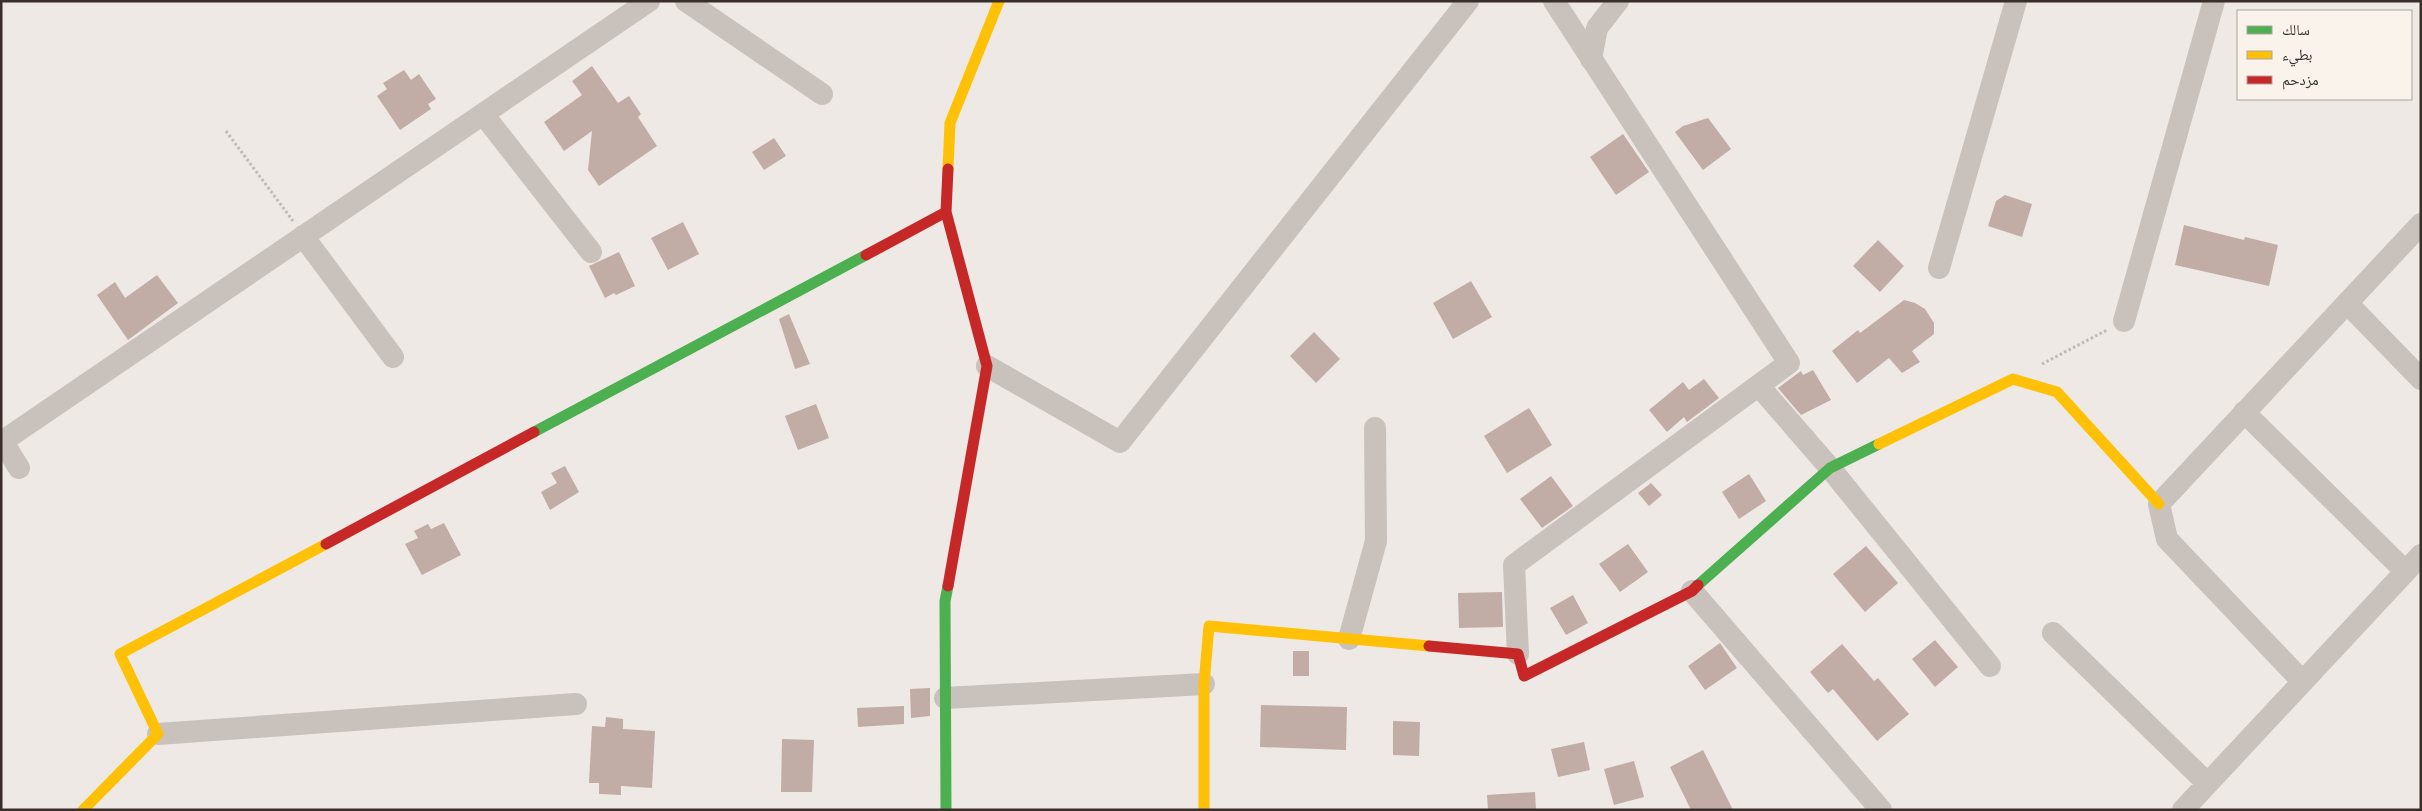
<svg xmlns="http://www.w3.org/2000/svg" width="2422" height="811" font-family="Figtree,'Noto Naskh Arabic',sans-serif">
<rect width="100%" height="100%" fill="#eee9e4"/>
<path fill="#c1aca6" d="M592 66 618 103 629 96 641 114 638 117 657 146 599 186 588 170 592 131 564 151 544 122 582 95 572 81Z
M404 70 411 80 419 74 436 99 428 104 431 109 400 130 377 96 387 89 383 83Z
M1708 118 1731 149 1703 170 1675 132 1683 126Z
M1623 134 1649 172 1616 195 1590 157Z
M774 138 786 156 764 170 752 152Z
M2005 195 2032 204 2022 237 1988 226 1996 201Z
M683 222 699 254 668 270 651 238Z
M2184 225 2244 240 2245 237 2278 245 2269 286 2175 265Z
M1878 240 1904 266 1880 292 1853 266Z
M619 252 635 286 616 295 614 293 605 298 589 266Z
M157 275 178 303 128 340 97 295 115 282 125 298Z
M1471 281 1492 317 1453 339 1433 303Z
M1904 300 1915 303 1925 309 1934 323V334L1912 351 1920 362 1902 373 1889 358 1857 383 1832 351 1858 330 1860 333Z
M789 314 810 364 795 369 779 319Z
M1314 332 1340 359 1316 383 1290 356Z
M1813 370 1831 400 1801 415 1778 388 1801 371 1803 375Z
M1704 379 1719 398 1687 422 1684 417 1667 432 1649 410 1683 382 1689 390Z
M816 404 829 438 798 450 785 416Z
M1529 408 1552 445 1507 473 1484 436Z
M565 466 579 492 550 510 541 492 557 483 551 473Z
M1749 474 1766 501 1739 519 1722 492Z
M1551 476 1573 506 1542 528 1520 499Z
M1651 483 1662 495 1649 506 1638 493Z
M444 523 461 555 422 575 405 544 418 538 414 531 428 524 431 529Z
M1628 544 1648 572 1620 592 1599 564Z
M1866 546 1898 583 1865 612 1833 574Z
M1502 592 1503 627 1459 628 1458 593Z
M1573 595 1588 623 1566 635 1550 608Z
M1935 640 1958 667 1935 687 1912 659Z
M1720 643 1737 668 1705 690 1688 666Z
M1842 644 1874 681 1878 678 1909 714 1877 741 1833 689 1828 693 1810 672Z
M1293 651H1309V676H1293Z
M930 688V716L911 718 910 689Z
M1261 705 1347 707 1346 750 1260 747Z
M904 706V724L858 727 857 708Z
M606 717 623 719V729L655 731 652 788 621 786V795L599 794V783H589L592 726 605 727Z
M1393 721 1420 722 1419 756 1393 755Z
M782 739 814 740 812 792H781Z
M1584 742 1590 770 1558 777 1551 749Z
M1703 750 1733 810H1691L1670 767Z
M1634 761 1644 797 1614 805 1604 769Z
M1535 792 1536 810H1488L1487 795Z"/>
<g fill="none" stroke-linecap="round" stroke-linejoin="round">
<path stroke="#c0b9b5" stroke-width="3" stroke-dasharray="2.5 2.5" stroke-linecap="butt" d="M226 131 293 221
M2042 364 2107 330"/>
<path stroke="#c8c1bc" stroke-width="22" d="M686 1 822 94
M1591 59 1597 28 1618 1
M483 114 591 252
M303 236 393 357
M1939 268 2016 1
M2347 303 2421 379
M2124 321 2214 1
M987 366 1120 442 1468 1
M1759 386 1830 468 1990 666
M2244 412 2405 571
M1 439 19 468
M3 441 649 1
M1692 591 1881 810
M2053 633 2207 783
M1349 639 1376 541 1375 428
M1518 654 1514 565 1789 363 1554 1
M2302 681 2167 539 2159 504 2421 224
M945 698 1204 684
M158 734 576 704
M2183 810 2421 555"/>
<path stroke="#4caf50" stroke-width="11" d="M534 432 866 255
M1698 585 1830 468 1879 444
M946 810 945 601 948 586"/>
<path stroke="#ffc107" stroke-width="11" d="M948 169 950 123 999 1
M1879 444 2013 379 2057 392 2159 504
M83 810 158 734 120 654 326 544
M1204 810V684L1209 626 1429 646"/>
<path stroke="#c62828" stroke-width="11" d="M866 255 946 212
M326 544 534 432
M948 586 987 366 946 212 948 169
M1429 646 1518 654 1524 676 1692 591 1698 585"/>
</g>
<rect width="2422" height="811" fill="none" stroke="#392e2a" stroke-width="5"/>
<rect x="2237" y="10" width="175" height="90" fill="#faf3ec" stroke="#ada49e"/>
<rect x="2247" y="26" width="25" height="8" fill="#4caf50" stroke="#ada49e"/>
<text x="2282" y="35" font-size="15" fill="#392e2a">سالك</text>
<rect x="2247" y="51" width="25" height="8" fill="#ffc107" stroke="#ada49e"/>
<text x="2282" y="60" font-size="15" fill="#392e2a">بطيء</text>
<rect x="2247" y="76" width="25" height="8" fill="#c62828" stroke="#ada49e"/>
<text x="2282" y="85" font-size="15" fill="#392e2a">مزدحم</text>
</svg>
